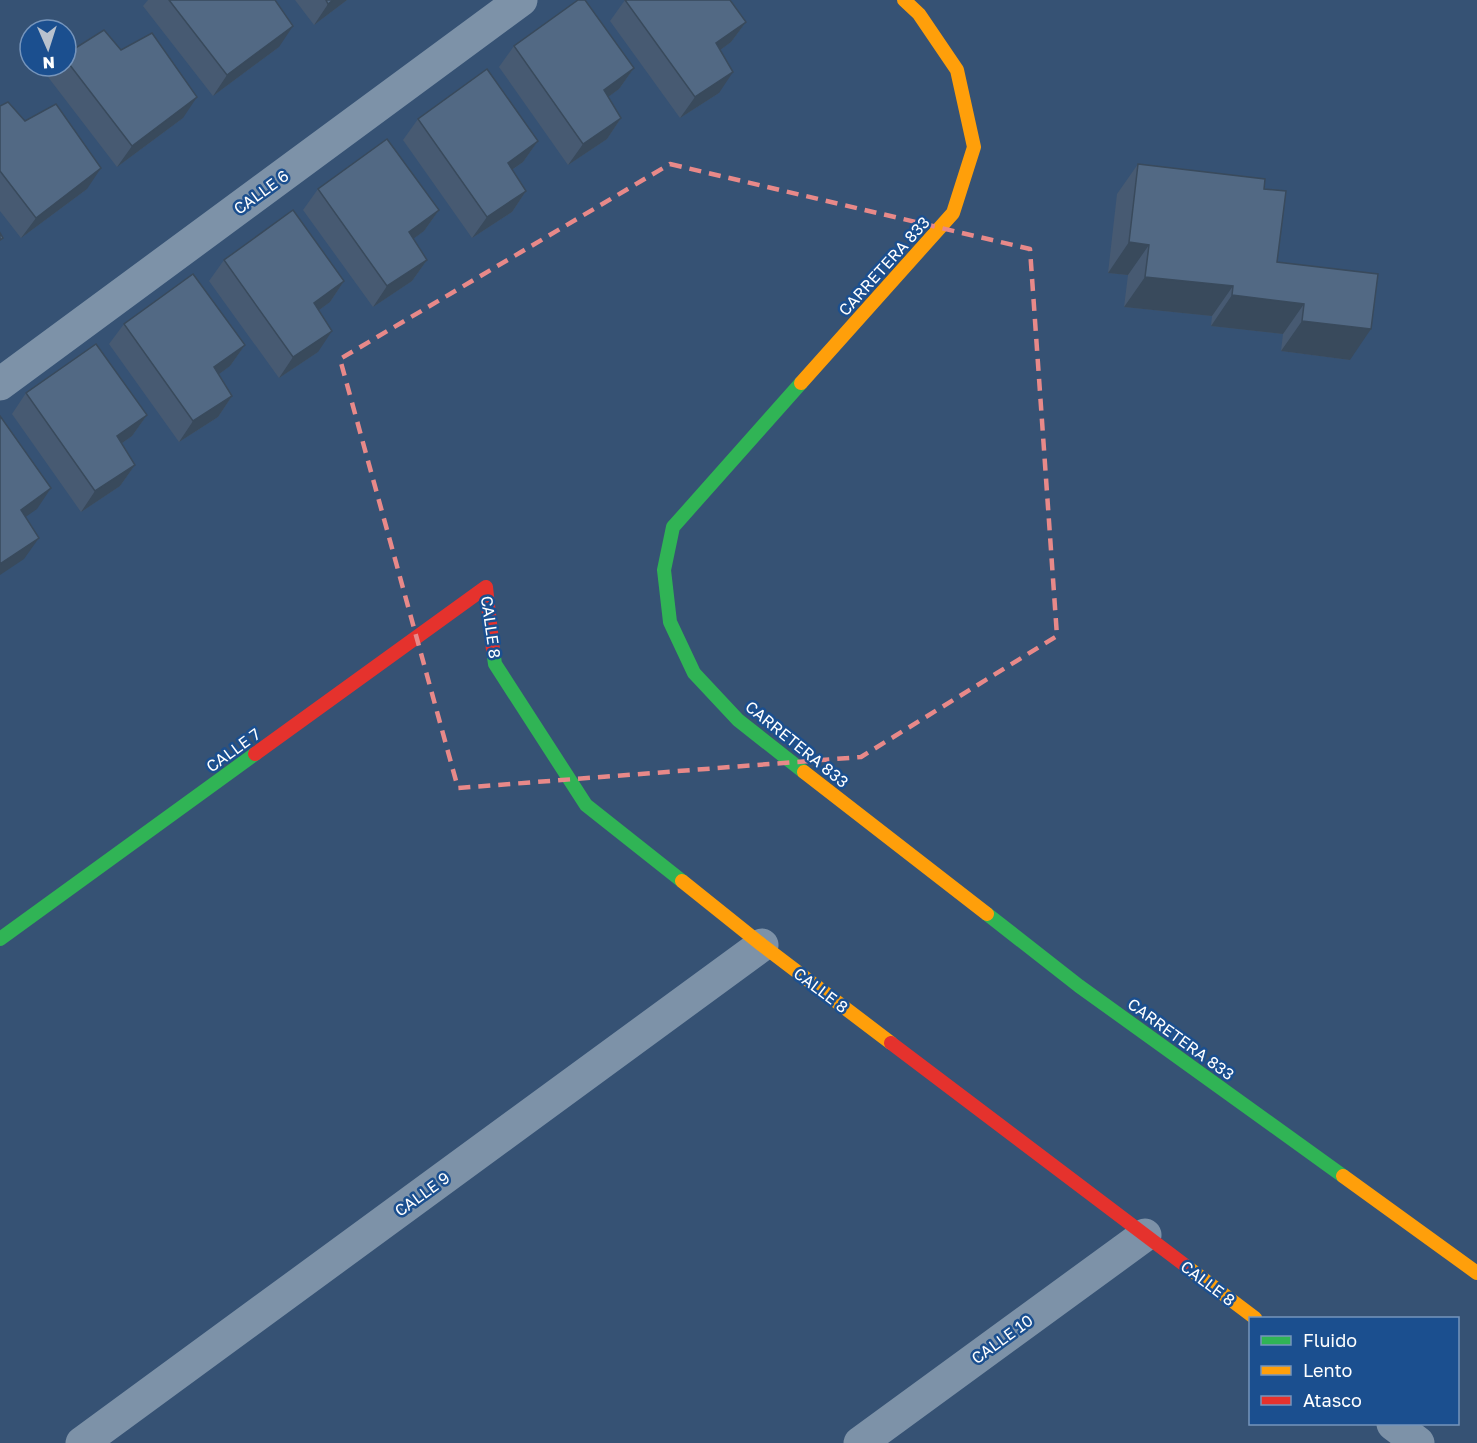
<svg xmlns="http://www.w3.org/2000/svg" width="1477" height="1443" font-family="'Golos Text',sans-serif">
<rect width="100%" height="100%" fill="#365274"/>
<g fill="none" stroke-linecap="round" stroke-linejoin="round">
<path stroke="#7d92a8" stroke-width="33" d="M0 384 521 0
M1393 1424 1418 1443
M82 1443 762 945
M860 1443 1145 1235"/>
<path stroke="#30b455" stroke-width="14" d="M801 383 673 527 664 570 670 622 694 673 738 720 804 772
M493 650 495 664 586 805 682 881
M987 914 1079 986 1343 1176
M0 939 255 754"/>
<path stroke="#ff9f0a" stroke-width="14" d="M801 383 953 213 974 147 957 70 919 14 904 0
M804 772 987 914
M682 881 762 945 891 1043
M1343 1176 1477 1273
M1186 1266 1255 1318"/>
<path stroke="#e5322d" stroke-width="14" d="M255 754 486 587 493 650
M891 1043 1186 1266"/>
</g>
<path fill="#475a72" d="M148 0H275L279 47 213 96 143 6Z
M295 0H347L314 25Z
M625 0 746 22 731 42 720 50 719 93 680 118 610 21Z
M514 46 634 68 619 89 608 97 621 118 607 139 568 165 499 67Z
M66 54 183 118 117 167 48 77 56 66H66Z
M0 106 87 189 21 238 0 211Z
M418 119 538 141 523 162 512 170 526 191 512 212 472 238 403 140Z
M1138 164 1264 189 1277 262 1350 360 1281 351 1283 334 1211 326 1212 316 1124 307 1128 275 1108 273 1117 194Z
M318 189 439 210 424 231 413 239 427 260 412 281 373 307 303 210Z
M224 260 344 281 330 302 319 310 318 352 279 378 209 281Z
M124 324 245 345 230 366 219 374 232 396 218 417 179 442 109 344Z
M26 393 147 415 132 436 122 443 135 465 120 486 81 512 12 414Z"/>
<path fill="#394a5c" d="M333 0H347L314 25 328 4Z
M746 22 731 42 701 64 716 43Z
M293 26 279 47 213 96 227 75Z
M634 68 619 89 589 111 604 90Z
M733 72 719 93 680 118 695 97Z
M197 97 183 118 117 167 132 146Z
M621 118 607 139 568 165 583 144Z
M538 141 523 162 493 183 508 163Z
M101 168 87 189 21 238 36 218Z
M526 191 512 212 472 238 487 217Z
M439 210 424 231 394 253 409 232Z
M1129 242 1149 245 1128 275 1108 273Z
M427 260 412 281 373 307 387 286Z
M1145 277 1233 286 1212 316 1124 307Z
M344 281 330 302 300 324 314 303Z
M1232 295 1304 304 1283 334 1211 326Z
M1302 321 1371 329 1350 360 1281 351Z
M332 331 318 352 279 378 293 357Z
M245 345 230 366 200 388 214 367Z
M232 396 218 417 179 442 193 421Z
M147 415 132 436 102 457 117 436Z
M135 465 120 486 81 512 95 491Z
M51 488 37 509 7 530 21 510Z
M39 538 24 559 0 575V564Z"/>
<path fill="#526984" stroke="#394a5c" stroke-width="1.5" d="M169 0H275L293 26 227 75Z
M326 0H333L328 4Z
M578 0H585L634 68 604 90 621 118 583 144 514 46Z
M625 0H730L746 22 716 43 733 72 695 97Z
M104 30 121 50 152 33 197 97 132 146 66 60V54Z
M487 69 538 141 508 163 526 191 487 217 418 119Z
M8 102 25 121 56 104 101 168 36 218 0 171V106Z
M387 139 439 210 409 232 427 260 387 286 318 189Z
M1138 164 1265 179 1264 189 1286 191 1277 262 1378 274 1371 329 1302 321 1304 304 1232 295 1233 286 1145 277 1149 245 1129 242Z
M293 210 344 281 314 303 332 331 293 357 224 260Z
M0 233 3 238 0 240Z
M193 274 245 345 214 367 232 396 193 421 124 324Z
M96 344 147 415 117 436 135 465 95 491 26 393Z
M0 416 51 488 21 510 39 538 0 564Z"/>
<path fill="none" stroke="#e88989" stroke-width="4.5" stroke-dasharray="12 8" stroke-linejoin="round" d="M670 164 1030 249 1057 636 861 757 458 788 340 359Z"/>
<g text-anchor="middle" stroke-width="5" stroke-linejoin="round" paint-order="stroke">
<g font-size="16" fill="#fff" stroke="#1b4f8f">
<text transform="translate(261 192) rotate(-36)" y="6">CALLE 6</text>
<text transform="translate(884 266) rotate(-48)" y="6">CARRETERA 833</text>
<text transform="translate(491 627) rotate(82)" y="6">CALLE 8</text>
<text transform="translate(797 744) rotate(39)" y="6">CARRETERA 833</text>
<text transform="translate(233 750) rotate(-36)" y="6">CALLE 7</text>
<text transform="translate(821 990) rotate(37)" y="6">CALLE 8</text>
<text transform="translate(1181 1039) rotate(36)" y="6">CARRETERA 833</text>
<text transform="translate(422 1194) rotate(-36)" y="6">CALLE 9</text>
<text transform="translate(1208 1283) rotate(37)" y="6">CALLE 8</text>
<text transform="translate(1002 1339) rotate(-36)" y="6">CALLE 10</text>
</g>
</g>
<rect x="1249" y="1317" width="210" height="108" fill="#1b4f8f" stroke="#7695bc" stroke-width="1.5"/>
<rect x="1261" y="1336" width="30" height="9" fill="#30b455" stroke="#7695bc" stroke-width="1.5"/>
<text x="1303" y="1347" font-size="18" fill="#ffffff">Fluido</text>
<rect x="1261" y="1366" width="30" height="9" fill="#ff9f0a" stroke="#7695bc" stroke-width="1.5"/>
<text x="1303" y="1377" font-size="18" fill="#ffffff">Lento</text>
<rect x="1261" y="1396" width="30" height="9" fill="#e5322d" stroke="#7695bc" stroke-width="1.5"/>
<text x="1303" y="1407" font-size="18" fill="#ffffff">Atasco</text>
<g transform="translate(48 48) rotate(177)"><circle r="28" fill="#1b4f8f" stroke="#7695bc" stroke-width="1.5"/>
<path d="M0-4.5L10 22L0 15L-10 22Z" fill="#b9c2ce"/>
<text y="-9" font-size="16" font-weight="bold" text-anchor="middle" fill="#ffffff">N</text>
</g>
</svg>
